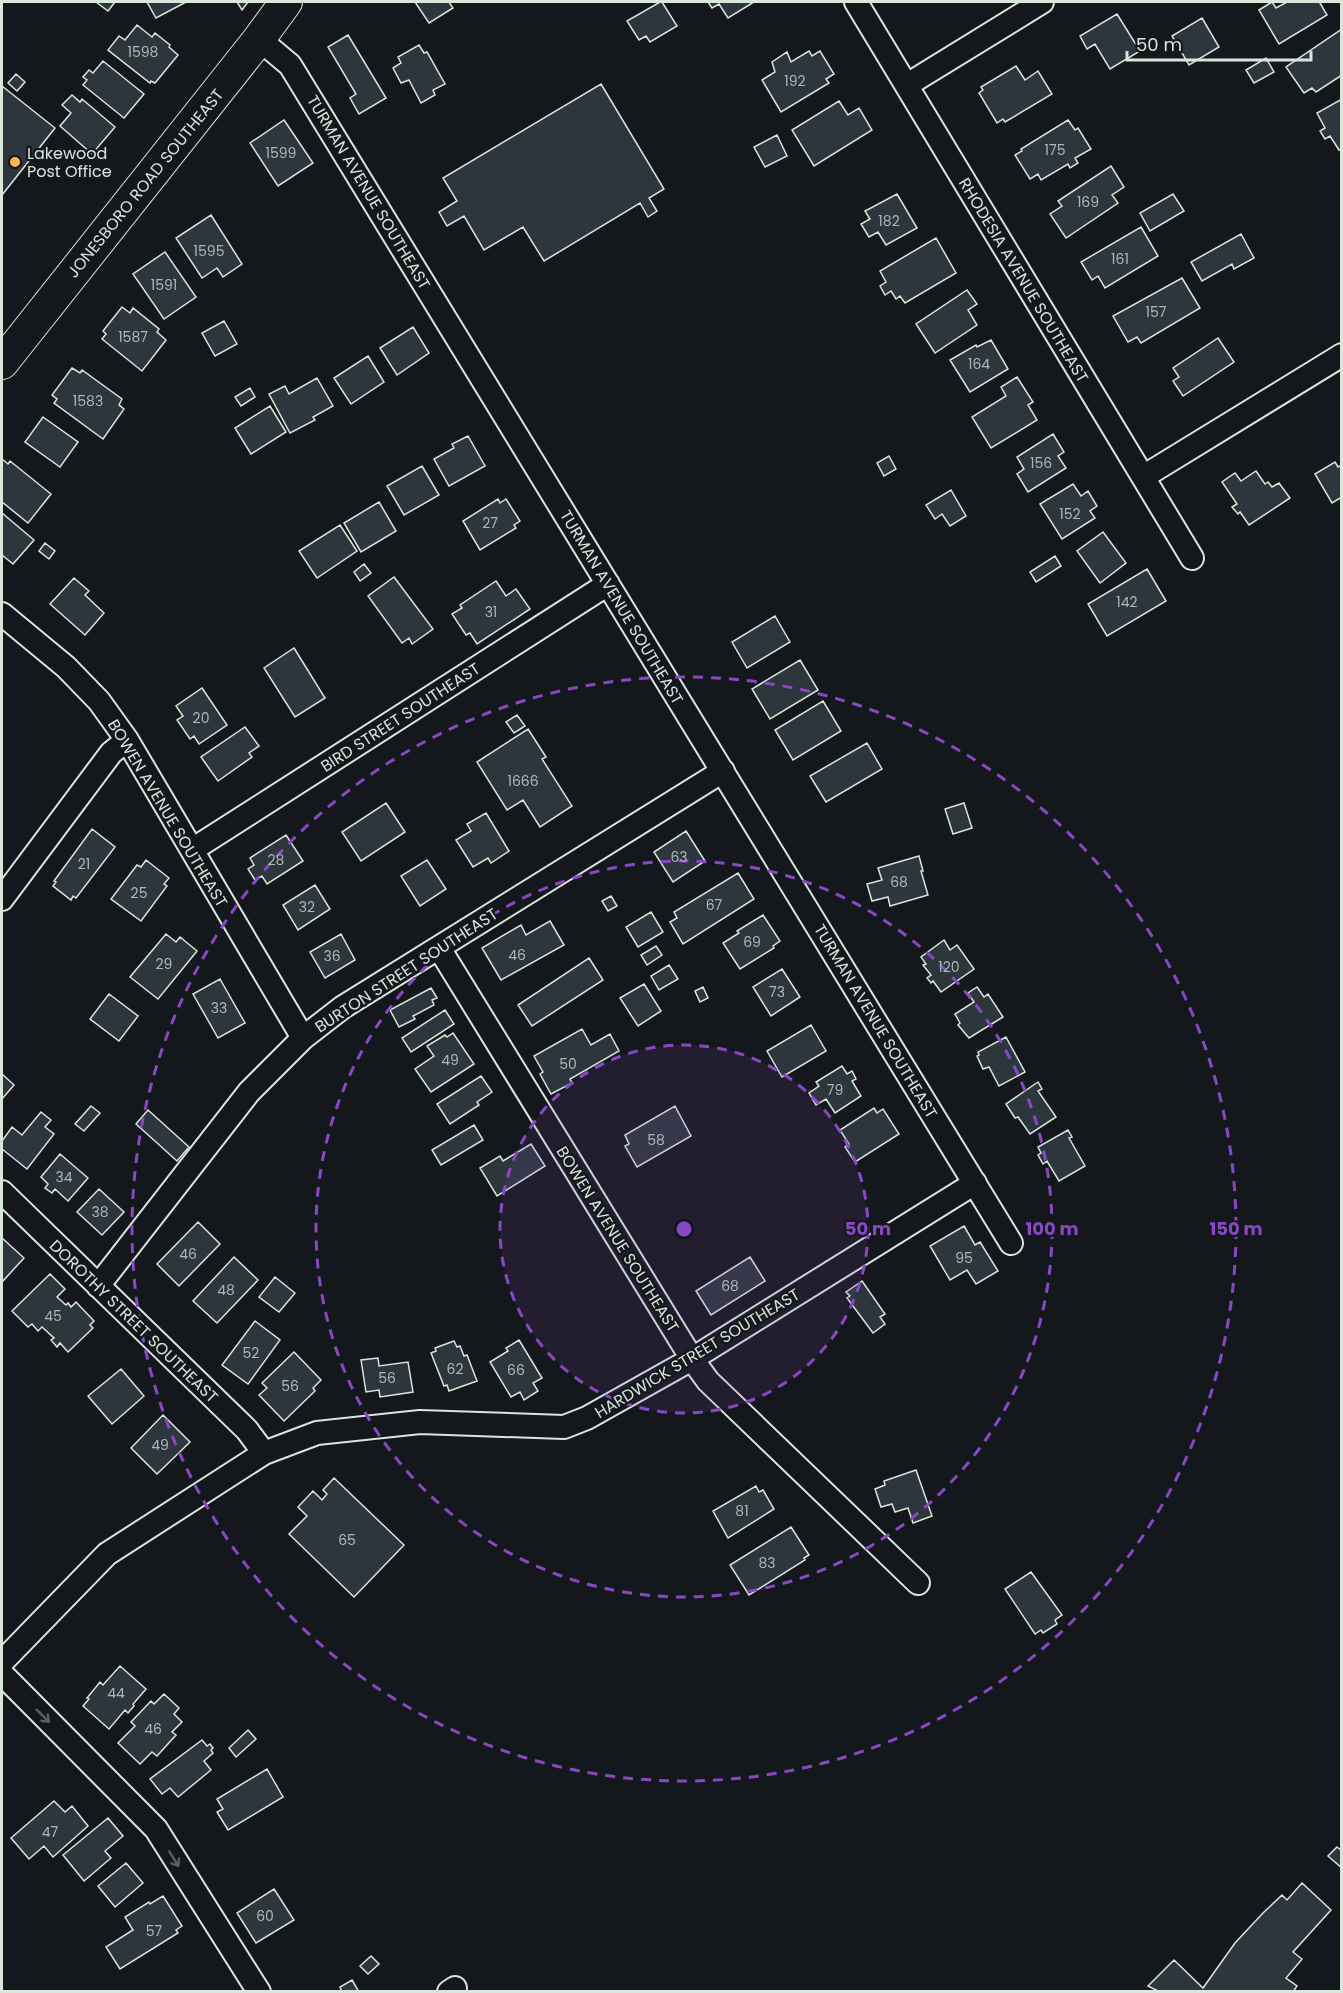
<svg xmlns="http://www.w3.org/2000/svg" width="1343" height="1993" font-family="Poppins,sans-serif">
<rect width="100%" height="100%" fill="#14181c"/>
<path fill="#2c363c" stroke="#d8e6dc" stroke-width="1.5" d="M96 2H115L108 11Z
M147 2H186L156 18Z
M237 2H248L242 10Z
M415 2H449L453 8 429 23Z
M660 2H662L677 26 650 42 646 36 639 40 627 21Z
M708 2H754L728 18 719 4 712 8Z
M1272 2 1276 8 1287 2H1322L1320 3 1327 15 1279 44 1259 10Z
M1117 14 1140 51 1110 69 1095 44 1087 49 1080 36Z
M1202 18 1219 47 1189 65 1172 36Z
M137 25 152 37 155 33 170 45 169 47 178 55 155 83 151 81 150 83 108 50 119 36 125 40Z
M1342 29V75L1316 92 1312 88 1304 93 1286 67Z
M348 35 386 98 359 114 350 98 356 94 328 47Z
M419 45 424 53 427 52 445 84 433 90 435 95 421 103 409 80 401 83 393 68 401 63 398 57Z
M809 51 812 56 820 51 834 74 826 79 829 83 781 112 762 80 775 72 772 62 787 52 791 62Z
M1266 58 1274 72 1254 83 1246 70Z
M103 61 144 94 124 118 83 85 87 80 83 77 89 70 93 73Z
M1016 66 1025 80 1038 71 1052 94 1005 122 1003 119 997 123 979 93 983 90 981 87Z
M16 74 25 82 17 91 8 83Z
M601 84 664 189 649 198 657 211 648 217 640 203 544 261 523 227 484 250 464 216 447 226 439 212 457 201 443 178Z
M2 86 55 128 2 195Z
M72 95 80 102 82 99 115 127 92 154 60 126 71 113 62 105Z
M1342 99V149L1339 150 1330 136 1325 139 1320 131 1325 128 1317 113Z
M839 101 848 115 859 108 872 130 814 166 792 130Z
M284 120 313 163 278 186 250 143Z
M1068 120 1075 130 1078 128 1091 149 1075 158 1078 163 1070 168 1068 164 1041 180 1038 174 1030 179 1015 155 1022 151 1021 149Z
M777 135 787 156 765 167 754 147Z
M1111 166 1124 187 1112 195 1118 203 1066 238 1050 214 1062 206 1058 201Z
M897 194 917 228 886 245 878 232 869 237 861 224 870 219 865 211Z
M1173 194 1184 211 1150 231 1140 213Z
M211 215 242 264 223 277 217 268 202 278 176 238Z
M1141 227 1158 256 1105 288 1098 276 1092 280 1081 262Z
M1241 234 1254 258 1234 269 1232 264 1202 281 1191 262Z
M936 238 956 273 905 303 900 296 896 299 891 291 885 295 880 286 886 282 880 271Z
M165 252 196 297 164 319 133 274Z
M1182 278 1200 308 1141 343 1137 337 1128 342 1113 316Z
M967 290 977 304 968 310 977 325 935 353 916 324Z
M122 307 130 313 133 308 159 329 157 332 166 340 142 371 102 339 106 334 103 331Z
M224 321 237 344 215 356 202 333Z
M413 327 429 353 397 375 380 348Z
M1218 338 1234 362 1183 396 1173 381 1179 377 1173 368Z
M991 340 1008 369 970 392 950 360 976 345 977 347Z
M368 356 384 382 351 404 334 378Z
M72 368 80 373 82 370 122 399 119 405 124 409 103 439 54 403 57 399 52 395Z
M1017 377 1033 402 1028 405 1037 420 991 448 972 417 1006 396 1001 387Z
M317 378 333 406 313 417 315 420 290 433 269 394 285 386 289 394Z
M250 388 255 397 241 406 235 397Z
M270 406 286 432 251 454 235 428Z
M43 417 78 442 60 467 25 442Z
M1053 434 1064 452 1058 456 1066 468 1028 492 1017 474 1024 469 1017 457Z
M468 436 485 466 449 486 434 459 454 448 452 444Z
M889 456 896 469 884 476 877 463Z
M2 459 8 464 10 461 51 494 28 523 2 502Z
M1335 462 1338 467 1342 465V497L1332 503 1315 474Z
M422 466 439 495 404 515 387 486Z
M1256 471 1265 484 1268 482 1272 487 1279 483 1290 498 1249 525 1240 512 1238 514 1232 507 1237 504 1222 482 1235 473 1241 481Z
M1073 484 1081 496 1088 491 1097 506 1090 511 1095 518 1062 539 1040 504Z
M951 490 966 516 950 526 942 514 935 519 926 505Z
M498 499 500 503 506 499 520 521 514 525 516 528 480 550 463 521Z
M379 502 396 531 361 552 344 523Z
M2 513 34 540 13 564 2 555Z
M340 525 357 551 317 578 299 551Z
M1103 532 1126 563 1100 583 1077 551Z
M45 543 55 551 49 559 39 551Z
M1055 556 1061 566 1036 582 1030 572Z
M364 564 371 573 360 581 354 572Z
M1147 569 1166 601 1107 636 1088 604Z
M394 577 433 629 412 644 409 638 402 643 368 596Z
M74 578 89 591 85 595 104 613 85 635 50 604Z
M496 581 506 596 516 589 530 609 477 644 470 633 466 635 452 614 462 608 460 605Z
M775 616 790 642 747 668 732 642Z
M294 648 325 698 295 717 264 668Z
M800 660 818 690 770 719 752 689Z
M202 688 227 725 199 744 194 736 190 739 177 720 183 716 176 706Z
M823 701 841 731 793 760 775 730Z
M517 715 525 726 514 733 506 722Z
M245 727 259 746 249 753 252 757 218 781 201 757Z
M528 729 546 757 542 759 572 806 540 827 523 800 507 810 477 762Z
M867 743 882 769 826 802 810 776Z
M386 803 405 832 361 861 342 832Z
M964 803 972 828 953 834 945 809Z
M486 813 509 851 491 863 488 858 473 867 456 840 471 831 467 824Z
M92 829 115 847 76 898 73 896 71 900 53 886 56 882 54 881Z
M686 831 705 861 673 882 654 852Z
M286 835 303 861 267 884 262 876 255 880 248 869 254 865 250 858Z
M919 856 923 871H921L928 895 890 906 888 897 872 901 867 884 882 880 878 868Z
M146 860 169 878 164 884 167 886 141 921 111 899 137 865 141 867Z
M427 860 446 889 420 906 401 876Z
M738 873 754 899 683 944 670 922 677 918 674 912Z
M315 885 330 909 298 930 283 905Z
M611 896 617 906 608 911 602 901Z
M651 912 663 932 638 947 626 927Z
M763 915 780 941 773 946 774 948 740 969 723 943 739 933 737 931Z
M550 921 564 945 501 980 482 948 521 925 526 935Z
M166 934 176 942 180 937 197 951 158 999 130 977Z
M341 934 355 960 325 978 310 952Z
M944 940 950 950 957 945 974 969 941 992 933 981 931 983 927 978 931 975 923 965 926 964 921 957Z
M656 946 662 955 647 965 641 955Z
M589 958 603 980 532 1026 518 1005Z
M669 965 678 979 659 990 651 976Z
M782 969 800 997 771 1016 753 987Z
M220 979 245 1023 218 1038 193 994Z
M644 984 661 1011 638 1026 620 998Z
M703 987 708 998 700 1002 695 991Z
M977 987 984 997 988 994 1003 1017 969 1038 958 1025 960 1023 955 1014 974 1002 968 993Z
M431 988 437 998 432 1000 434 1005 413 1016 415 1019 399 1027 390 1010Z
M109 994 138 1016 119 1041 90 1019Z
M445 1010 454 1024 411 1052 402 1038Z
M811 1025 826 1051 782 1077 767 1051Z
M582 1029 591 1045 610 1034 619 1051 570 1079 572 1083 551 1094 540 1074 543 1072 534 1056Z
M453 1033 474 1064 431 1092 415 1069 434 1056 427 1046 445 1035 447 1037Z
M1006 1037 1025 1072 999 1086 989 1067 983 1069 977 1056 979 1055 978 1052Z
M842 1066 847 1074 852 1071 856 1079 852 1081 861 1096 835 1113 826 1099 816 1105 809 1093 819 1086 816 1082Z
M2 1074 14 1085 2 1099Z
M481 1076 492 1092 477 1102 479 1105 450 1124 437 1104Z
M1038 1082 1042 1089 1038 1091 1056 1117 1030 1134 1018 1117 1015 1118 1006 1104Z
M91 1106 100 1113 84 1131 75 1124Z
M675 1106 691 1136 637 1167 625 1146 629 1144 625 1135Z
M874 1108 877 1113 883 1109 899 1134 855 1162 845 1147 849 1144 840 1130Z
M148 1110 189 1147 177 1161 136 1124Z
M41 1112 51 1120 45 1127 54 1134 27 1169 2 1149V1141L12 1127 22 1135Z
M474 1125 483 1140 441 1165 432 1150Z
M1068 1130 1072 1137 1069 1138 1085 1166 1059 1181 1047 1161 1043 1164 1038 1155 1041 1153 1038 1147Z
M531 1144 545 1166 497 1196 480 1168 500 1156 503 1161Z
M60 1154 88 1178 68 1201 55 1189 52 1193 45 1188 48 1184 41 1177Z
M99 1189 124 1212 102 1235 77 1212Z
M198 1222 220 1244 179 1286 157 1264Z
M964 1226 975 1245 980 1242 998 1271 976 1284 967 1270 950 1280 930 1246Z
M2 1238 24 1258 2 1282Z
M234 1257 258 1280 217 1323 193 1301Z
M750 1257 765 1281 711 1315 696 1291Z
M50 1274 65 1289 57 1297 66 1305 68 1303 71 1307 76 1302 94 1321 90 1325 93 1328 68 1352 60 1343 57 1347 51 1340 54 1338 42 1327 38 1331 32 1324 28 1327 12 1311Z
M275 1277 295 1293 279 1312 259 1297Z
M862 1281 885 1314 880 1317 885 1324 873 1333 847 1298 850 1296 846 1292Z
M255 1321 280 1340 248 1384 222 1365Z
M519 1340 542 1378 533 1383 538 1391 524 1400 520 1392 511 1397 490 1362 508 1351 506 1348Z
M454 1341 457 1347 460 1346 464 1356 467 1355 477 1381 449 1391 447 1385 444 1386 431 1353 436 1351 435 1348Z
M294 1352 321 1380 313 1388 315 1391 284 1421 259 1395 267 1388 262 1383Z
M378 1358 379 1366 408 1362 413 1392 380 1397 379 1390 366 1392 361 1360Z
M121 1369 144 1396 112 1424 88 1396Z
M163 1415 190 1442 157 1474 131 1448Z
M916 1470 932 1516 913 1523 908 1508 895 1512 892 1504 881 1507 875 1489 885 1485 884 1481Z
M334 1478 404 1545 354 1597 289 1534 307 1516 298 1507 313 1491 322 1500 327 1494 323 1490Z
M756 1486 759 1492 763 1490 774 1509 728 1538 713 1511Z
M791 1527 809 1555 804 1558 805 1560 749 1595 730 1565Z
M1031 1572 1062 1615 1055 1620 1057 1624 1043 1633 1041 1630 1035 1634 1005 1589Z
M120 1666 146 1689 133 1704 134 1706 128 1713 125 1710 109 1729 83 1706 89 1699 87 1698 100 1682 103 1685Z
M164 1694 179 1708 174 1714 182 1722 172 1732 176 1735 157 1756 152 1752 140 1764 118 1743 135 1726 131 1722 151 1701 154 1704Z
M248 1730 256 1739 236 1757 229 1748Z
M202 1740 207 1746 210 1744 213 1748 211 1750 213 1753 204 1761 211 1770 178 1797 170 1788 162 1794 150 1779Z
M267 1769 283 1797 228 1830 217 1812 223 1809 217 1799Z
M54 1801 65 1812 72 1806 88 1826 53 1857 44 1846 29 1859 11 1838Z
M108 1818 123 1836 105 1851 111 1858 84 1881 63 1855Z
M1337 1847 1342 1851V1868L1328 1856Z
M126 1863 143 1883 115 1907 98 1886Z
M1302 1883 1331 1910 1293 1952 1302 1959 1286 1978 1297 1986 1293 1992H1160L1148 1986 1174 1960 1203 1988 1235 1943 1263 1913 1282 1895 1287 1900Z
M274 1889 294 1920 256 1943 237 1913Z
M163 1896 182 1926 176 1930 178 1933 120 1969 106 1947 133 1930 125 1917 149 1902 150 1904Z
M371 1956 379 1964 368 1974 360 1966Z
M352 1980 359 1992H342L340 1987Z"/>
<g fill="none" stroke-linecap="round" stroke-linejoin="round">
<g stroke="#d8e6dc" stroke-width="26">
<path id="minor" d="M856 2 1192 558
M259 39 290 65 1011 1243
M907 85 1042 2
M1143 477 1342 355
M2 614 66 667 99 701 127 740 303 1038
M192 850 608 584
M2 899 111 753 127 740
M439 948 692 1359 708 1381 918 1583
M2 1192 247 1430 264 1453
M98 1286 249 1092 303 1038 343 1007 723 771
M2 1662 107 1554 264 1453 317 1433 420 1422 564 1427 587 1418 692 1359 975 1183
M2 1674 156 1829 259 1992
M449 1992 455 1988"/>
</g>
<g stroke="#d8e6dc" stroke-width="34">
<path id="secondary" d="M2 363 259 39 286 2"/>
</g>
<use href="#minor" stroke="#14181c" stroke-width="22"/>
<use href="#secondary" stroke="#14181c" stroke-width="32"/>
</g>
<defs><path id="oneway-shaft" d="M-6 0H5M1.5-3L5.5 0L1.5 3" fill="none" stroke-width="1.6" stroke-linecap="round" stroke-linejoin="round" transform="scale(1.5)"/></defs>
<g stroke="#59605f">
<use href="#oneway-shaft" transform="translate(43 1716) rotate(45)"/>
<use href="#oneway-shaft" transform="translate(174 1859) rotate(58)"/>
</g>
<circle cx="684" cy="1229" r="184" fill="#8948c3" fill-opacity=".12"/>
<g fill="none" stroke="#8948c3" stroke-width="3" stroke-dasharray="10 8">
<circle cx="684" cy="1229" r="184"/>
<circle cx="684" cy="1229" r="368"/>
<circle cx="684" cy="1229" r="552"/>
</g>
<circle fill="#ffb74d" stroke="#14181c" stroke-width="2" cx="15" cy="162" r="6"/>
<g text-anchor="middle" stroke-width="4.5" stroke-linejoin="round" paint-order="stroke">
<g font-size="14" fill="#adbab4">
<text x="143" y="57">1598</text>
<text x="795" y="86">192</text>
<text x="1055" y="155">175</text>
<text x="281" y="158">1599</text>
<text x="1088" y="207">169</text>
<text x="889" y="226">182</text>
<text x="209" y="256">1595</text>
<text x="1120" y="264">161</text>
<text x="164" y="290">1591</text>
<text x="1156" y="317">157</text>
<text x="133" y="342">1587</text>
<text x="979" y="369">164</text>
<text x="88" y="406">1583</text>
<text x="1041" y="468">156</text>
<text x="1070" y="519">152</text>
<text x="490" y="528">27</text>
<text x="1127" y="607">142</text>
<text x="491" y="617">31</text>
<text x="201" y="723">20</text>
<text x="523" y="786">1666</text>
<text x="679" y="862">63</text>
<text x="276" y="865">28</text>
<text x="84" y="869">21</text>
<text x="899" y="887">68</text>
<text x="139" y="898">25</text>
<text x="714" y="910">67</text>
<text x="307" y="912">32</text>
<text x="752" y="947">69</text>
<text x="517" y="960">46</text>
<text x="332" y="961">36</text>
<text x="164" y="969">29</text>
<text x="949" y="972">120</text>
<text x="777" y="997">73</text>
<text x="219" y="1013">33</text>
<text x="450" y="1065">49</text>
<text x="568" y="1069">50</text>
<text x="835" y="1095">79</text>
<text x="656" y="1145">58</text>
<text x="64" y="1182">34</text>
<text x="100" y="1217">38</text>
<text x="188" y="1259">46</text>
<text x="964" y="1263">95</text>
<text x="730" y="1291">68</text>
<text x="226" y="1295">48</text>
<text x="53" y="1321">45</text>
<text x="251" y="1358">52</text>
<text x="455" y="1374">62</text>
<text x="516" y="1375">66</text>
<text x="387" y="1383">56</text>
<text x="290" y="1391">56</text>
<text x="160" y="1450">49</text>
<text x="742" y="1516">81</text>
<text x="347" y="1545">65</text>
<text x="767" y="1568">83</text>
<text x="116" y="1698">44</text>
<text x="153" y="1734">46</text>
<text x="50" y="1837">47</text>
<text x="265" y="1921">60</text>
<text x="154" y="1936">57</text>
</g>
<g font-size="16" fill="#d8e6dc" stroke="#14181c" text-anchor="start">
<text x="27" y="159">Lakewood<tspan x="27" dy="18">Post Office</tspan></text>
</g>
<g font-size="16" fill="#d8e6dc" stroke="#14181c">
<text transform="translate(145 183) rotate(-51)" y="6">JONESBORO ROAD SOUTHEAST</text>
<text transform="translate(369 192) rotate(59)" y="6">TURMAN AVENUE SOUTHEAST</text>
<text transform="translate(1024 280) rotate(59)" y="6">RHODESIA AVENUE SOUTHEAST</text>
<text transform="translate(622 607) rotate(59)" y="6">TURMAN AVENUE SOUTHEAST</text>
<text transform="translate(400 717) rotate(-33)" y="6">BIRD STREET SOUTHEAST</text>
<text transform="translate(168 813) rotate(59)" y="6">BOWEN AVENUE SOUTHEAST</text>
<text transform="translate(406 970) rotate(-33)" y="6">BURTON STREET SOUTHEAST</text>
<text transform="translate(876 1021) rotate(59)" y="6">TURMAN AVENUE SOUTHEAST</text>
<text transform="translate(618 1239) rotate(58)" y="6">BOWEN AVENUE SOUTHEAST</text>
<text transform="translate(134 1321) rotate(44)" y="6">DOROTHY STREET SOUTHEAST</text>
<text transform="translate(697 1353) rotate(-31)" y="6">HARDWICK STREET SOUTHEAST</text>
</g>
</g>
<circle cx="684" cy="1229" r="9" fill="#8948c3" stroke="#14181c" stroke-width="3"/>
<g font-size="18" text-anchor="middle" font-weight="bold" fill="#8948c3" stroke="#14181c" stroke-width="4.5" stroke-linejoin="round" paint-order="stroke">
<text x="868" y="1235">50 m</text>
<text x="1052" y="1235">100 m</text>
<text x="1236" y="1235">150 m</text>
</g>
<rect width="1343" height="1993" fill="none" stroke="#d8e6dc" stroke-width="6"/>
<path d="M1127 51v9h184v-9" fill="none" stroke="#d8e6dc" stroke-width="3"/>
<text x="1136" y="51" font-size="18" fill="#d8e6dc" stroke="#14181c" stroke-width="4.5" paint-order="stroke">50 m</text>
</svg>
